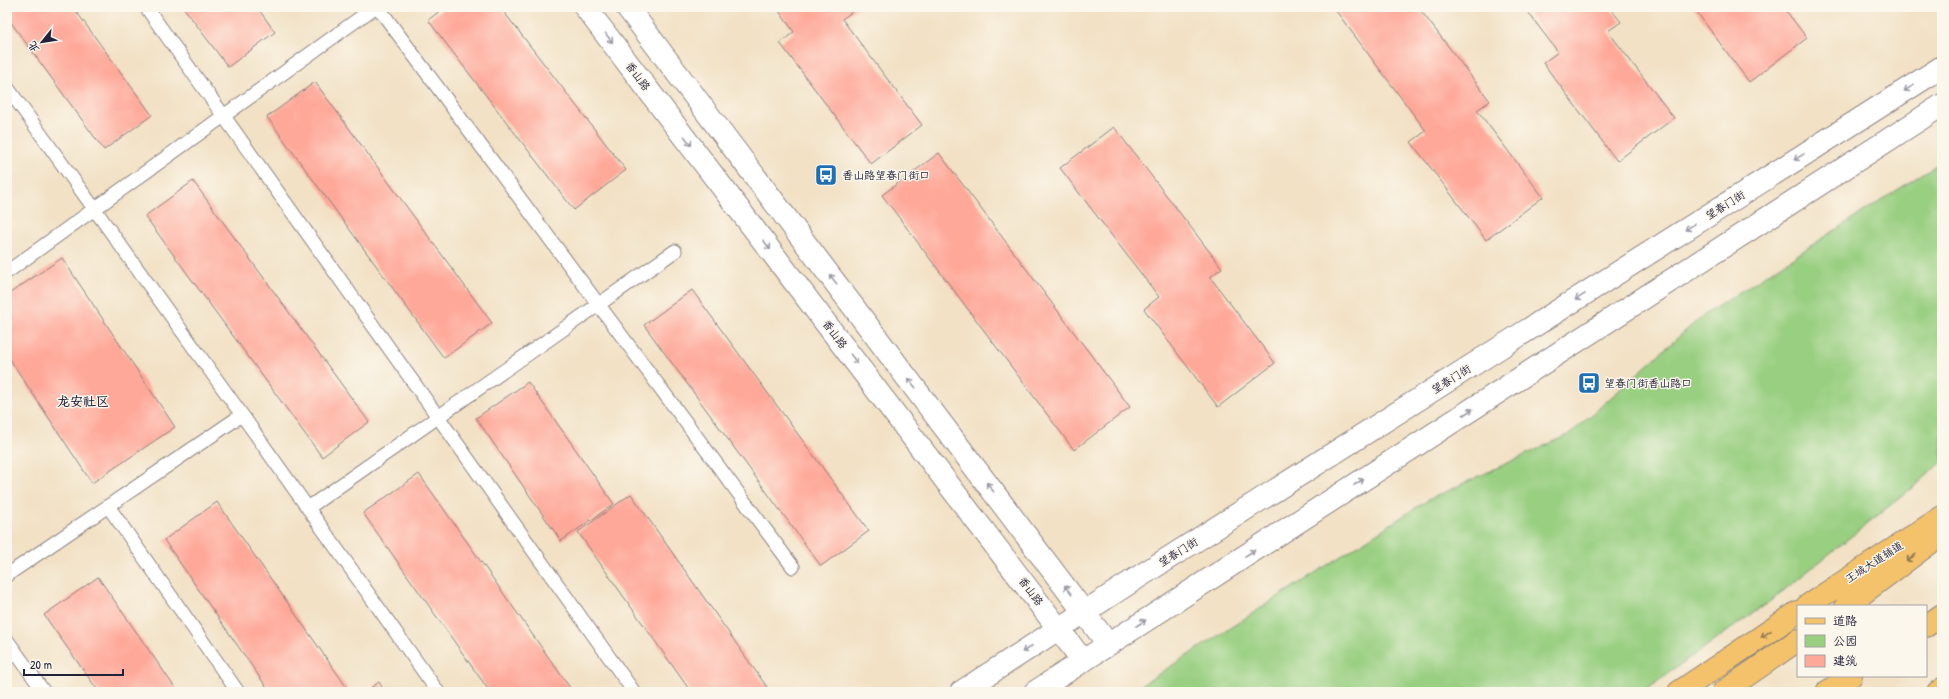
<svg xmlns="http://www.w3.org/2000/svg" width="1949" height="699" font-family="'Patrick Hand','LXGW WenKai TC',sans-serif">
<rect width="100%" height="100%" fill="#fbf7ec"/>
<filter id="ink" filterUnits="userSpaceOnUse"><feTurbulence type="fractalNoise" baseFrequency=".025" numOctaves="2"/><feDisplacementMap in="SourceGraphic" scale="8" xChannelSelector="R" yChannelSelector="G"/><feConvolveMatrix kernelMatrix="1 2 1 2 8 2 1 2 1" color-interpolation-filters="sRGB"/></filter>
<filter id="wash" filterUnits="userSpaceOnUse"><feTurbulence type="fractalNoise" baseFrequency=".012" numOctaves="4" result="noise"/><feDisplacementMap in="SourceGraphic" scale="16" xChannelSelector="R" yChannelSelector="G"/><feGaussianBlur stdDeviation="0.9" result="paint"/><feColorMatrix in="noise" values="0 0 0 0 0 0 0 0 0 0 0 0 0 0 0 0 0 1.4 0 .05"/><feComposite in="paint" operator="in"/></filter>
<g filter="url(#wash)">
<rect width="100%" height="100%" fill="#f2e1c5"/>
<path fill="#99cf81" stroke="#5e785e" d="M1942 161V462L1923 479 1773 599 1642 692H1131L1428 500 1570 434 1701 317Z"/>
<g id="blocks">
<path fill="#fea899" d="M7 7H73L152 115 104 150 7 17Z
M183 7H257L275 32 228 67Z
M445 7H500L626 170 574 210 428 20Z
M776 7H859L842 19 922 125 871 164 780 43 794 32Z
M1333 7H1418L1490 101 1477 110 1543 197 1486 240 1411 142 1426 131Z
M1524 7H1609L1621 22 1608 31 1674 118 1617 161 1543 63 1558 52Z
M1693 7H1783L1807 38 1749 82Z
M315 82 492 323 444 358 267 117Z
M1114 127 1222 268 1210 277 1275 363 1218 407 1144 309 1159 297 1060 168Z
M939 153 1130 407 1074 450 882 195Z
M193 181 369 422 322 457 145 216Z
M62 258 175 427 92 483 7 355V295Z
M692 290 869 531 821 566 644 325Z
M528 382 614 504 561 541 476 418Z
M419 474 573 692H490L363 513Z
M631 494 769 690 766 692H691L578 532Z
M217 502 350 692H270L164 540Z
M98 577 178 692H99L44 615Z
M379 682 385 692H365Z"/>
</g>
</g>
<g filter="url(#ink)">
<use href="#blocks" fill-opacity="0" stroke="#8a8280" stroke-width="1"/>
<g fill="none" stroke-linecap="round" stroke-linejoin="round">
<g stroke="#8a8280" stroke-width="15">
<path id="service" d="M146 7 634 692
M378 7 793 567
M7 87 242 415
M7 272 375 7
M108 506 238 692
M308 508 675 251
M7 575 242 415 438 692
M7 640 44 692"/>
</g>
<g stroke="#8a8280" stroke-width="24">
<path id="minor" d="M585 7 1083 661
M627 7 1108 644"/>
</g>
<g stroke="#8a8280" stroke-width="24">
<path id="tertiary" d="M961 692 1137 578 1942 67
M1035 692 1942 105"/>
</g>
<g stroke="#8a8280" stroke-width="24">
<path id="primary" d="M1807 606 1942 517
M1846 606 1942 534
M1679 692 1798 612
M1723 692 1798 640"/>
</g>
<g stroke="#8a8280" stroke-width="24">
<path id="trunk" d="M1926 626 1942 615
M1827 692 1851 676
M1938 692 1942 689"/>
</g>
<use href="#service" stroke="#fff" stroke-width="13"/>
<use href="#minor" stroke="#fff" stroke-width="22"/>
<use href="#tertiary" stroke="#fff" stroke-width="22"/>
<use href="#primary" stroke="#f3c26a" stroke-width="22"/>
<use href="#trunk" stroke="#f3c26a" stroke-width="22"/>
</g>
<defs><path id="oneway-shaft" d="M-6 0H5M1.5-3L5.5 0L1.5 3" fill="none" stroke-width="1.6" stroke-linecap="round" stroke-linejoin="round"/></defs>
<g stroke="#9c9ca7">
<use href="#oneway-shaft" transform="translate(609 38) rotate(53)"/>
<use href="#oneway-shaft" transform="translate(1909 88) rotate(148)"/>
<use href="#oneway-shaft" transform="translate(688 141) rotate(53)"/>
<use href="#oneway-shaft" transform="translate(1799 157) rotate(148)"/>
<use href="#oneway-shaft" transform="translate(1690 227) rotate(148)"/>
<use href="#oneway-shaft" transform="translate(767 245) rotate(53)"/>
<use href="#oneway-shaft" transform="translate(833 279) rotate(-127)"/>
<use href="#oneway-shaft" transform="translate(1580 297) rotate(148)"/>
<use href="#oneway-shaft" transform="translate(854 359) rotate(53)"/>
<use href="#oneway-shaft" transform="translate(912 383) rotate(-127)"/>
<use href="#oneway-shaft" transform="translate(1468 412) rotate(-33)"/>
<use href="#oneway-shaft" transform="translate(1359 482) rotate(-33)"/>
<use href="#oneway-shaft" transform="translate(990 487) rotate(-127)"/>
<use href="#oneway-shaft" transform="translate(1250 553) rotate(-33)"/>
<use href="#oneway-shaft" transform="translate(1068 590) rotate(-127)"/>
<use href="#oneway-shaft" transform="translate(1141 623) rotate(-33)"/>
<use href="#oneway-shaft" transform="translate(1027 649) rotate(147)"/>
</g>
<g stroke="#8a7252">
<use href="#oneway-shaft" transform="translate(1911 558) rotate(142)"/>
<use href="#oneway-shaft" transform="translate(1766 634) rotate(146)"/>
</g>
</g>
<defs>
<g id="bus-square" transform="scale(1.15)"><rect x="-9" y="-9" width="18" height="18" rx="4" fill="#1f6fb2" stroke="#fbf7ec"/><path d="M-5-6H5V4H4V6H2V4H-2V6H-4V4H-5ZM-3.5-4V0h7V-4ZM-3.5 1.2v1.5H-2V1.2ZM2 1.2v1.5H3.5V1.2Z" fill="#fff"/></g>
</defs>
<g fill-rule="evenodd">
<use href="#bus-square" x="826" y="175"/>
<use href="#bus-square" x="1589" y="383"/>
</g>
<g text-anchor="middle" stroke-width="3" stroke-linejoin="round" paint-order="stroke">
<g font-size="11" fill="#22223b" stroke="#fbf7ec">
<text transform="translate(638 76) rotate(53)" y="4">香山路</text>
<text transform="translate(1725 205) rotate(-32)" y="4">望春门街</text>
<text transform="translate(835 334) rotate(53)" y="4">香山路</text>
<text transform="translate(1451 379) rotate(-32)" y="4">望春门街</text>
<text transform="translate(1178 552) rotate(-32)" y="4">望春门街</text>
<text transform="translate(1874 562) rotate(-33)" y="4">王城大道辅道</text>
<text transform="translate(1031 591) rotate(53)" y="4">香山路</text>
</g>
<g font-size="11" fill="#22223b" stroke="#fbf7ec" text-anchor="start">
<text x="842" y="179">香山路望春门街口</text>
<text x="1604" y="387">望春门街香山路口</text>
</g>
<g font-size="13" font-weight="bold" fill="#22223b" stroke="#fbf7ec">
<text x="83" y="406">龙安社区</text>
</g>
</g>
<rect width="1949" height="699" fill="none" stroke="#fbf7ec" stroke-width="24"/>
<rect x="1797" y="605" width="130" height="72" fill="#fbf7ec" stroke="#a4a2a5"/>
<rect x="1805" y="618" width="20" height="6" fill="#f3c26a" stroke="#a4a2a5"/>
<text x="1833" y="625" font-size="12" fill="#22223b">道路</text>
<rect x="1805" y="635" width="20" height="12" fill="#99cf81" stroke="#a4a2a5"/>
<text x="1833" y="645" font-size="12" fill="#22223b">公园</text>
<rect x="1805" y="655" width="20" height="12" fill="#fea899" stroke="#a4a2a5"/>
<text x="1833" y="665" font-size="12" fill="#22223b">建筑</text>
<g transform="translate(42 42) rotate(240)" stroke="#fbf7ec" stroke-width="3" paint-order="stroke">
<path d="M0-3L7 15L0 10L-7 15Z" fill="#22223b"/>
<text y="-6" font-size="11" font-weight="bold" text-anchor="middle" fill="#22223b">北</text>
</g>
<path d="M24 669v6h99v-6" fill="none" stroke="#22223b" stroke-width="2"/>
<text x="30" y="669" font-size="12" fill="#22223b" stroke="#fbf7ec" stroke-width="3" paint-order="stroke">20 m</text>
</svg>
